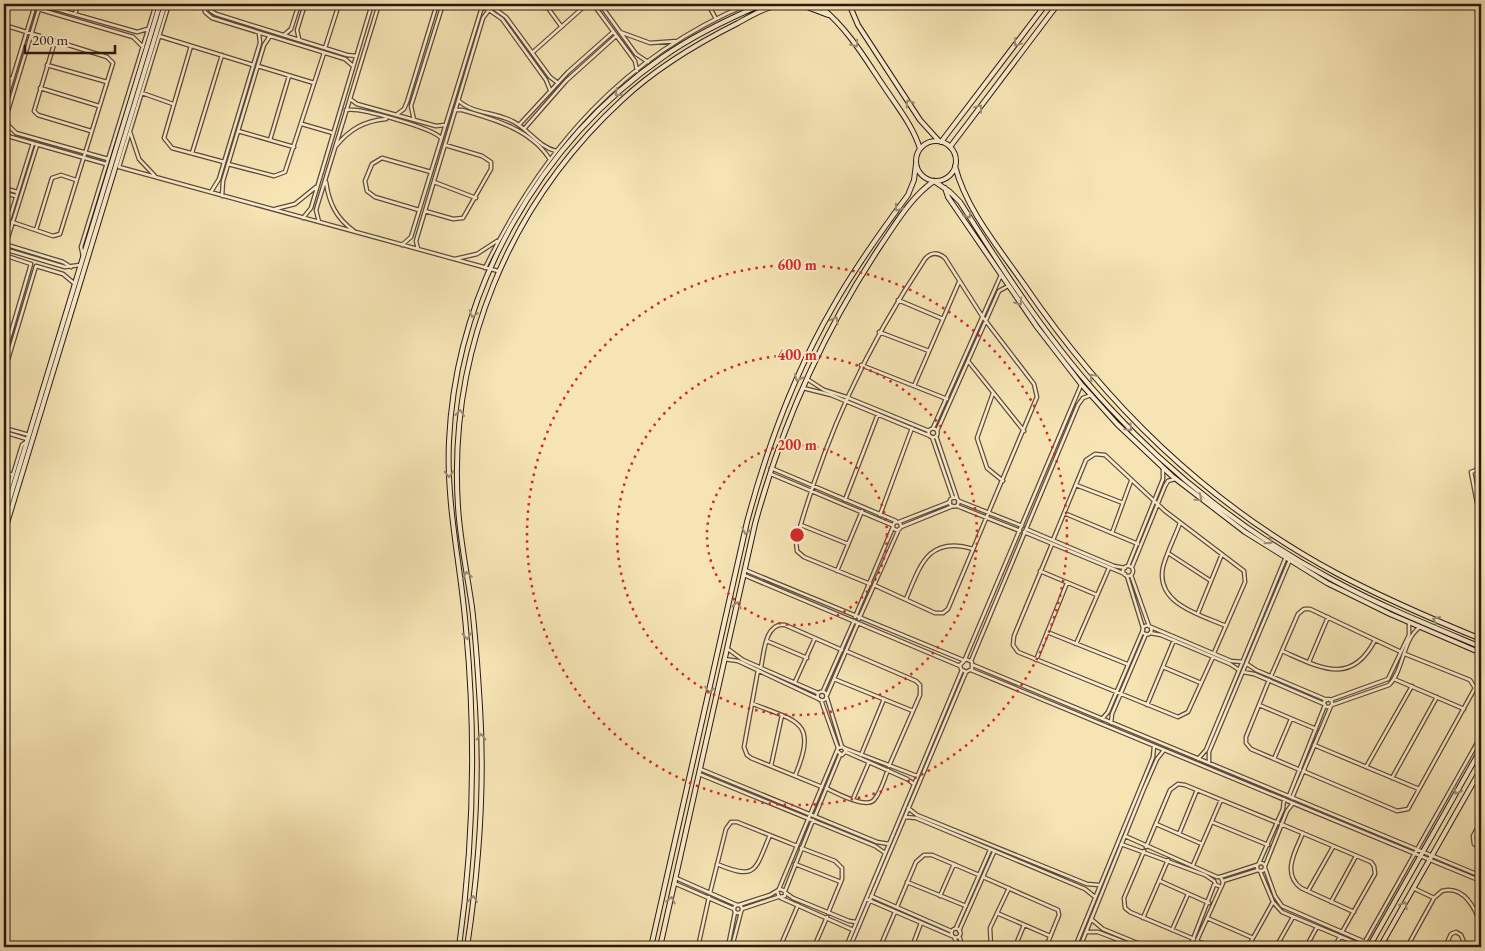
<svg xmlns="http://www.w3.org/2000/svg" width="1485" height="951" font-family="'EB Garamond',serif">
<rect width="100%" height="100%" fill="#f6e4b4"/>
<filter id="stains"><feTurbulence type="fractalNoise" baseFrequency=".004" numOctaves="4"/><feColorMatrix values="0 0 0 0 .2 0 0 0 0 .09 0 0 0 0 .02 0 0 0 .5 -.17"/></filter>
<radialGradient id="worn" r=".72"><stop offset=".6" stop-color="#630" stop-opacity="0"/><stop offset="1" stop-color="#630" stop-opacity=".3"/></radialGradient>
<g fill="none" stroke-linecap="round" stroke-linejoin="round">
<g stroke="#5e4a38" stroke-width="5">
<path id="street" d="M21 4 133 37 143 47
M39 4 137 32 148 29
M169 4 119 167 498 271
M203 4 205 12 212 18 345 59 353 66
M208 4 211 11 216 14 347 55 356 56
M471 4 489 10 502 19 546 80 550 90
M488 4 506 17 550 77 558 83
M545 4 561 26
M593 4 635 61 637 71
M600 4 636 54 648 62
M650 4H663
M708 4 716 19
M39 9 7 114 8 125 16 133 108 159
M75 14 78 4
M4 25 107 57 113 63 60 234 53 236 12 222
M620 32 650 43 677 41
M284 35 291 29 299 4
M159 36 253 65
M299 39 297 30 305 4
M55 41 34 111 38 115 91 131
M191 46 164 138 172 148 224 162
M325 48 339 4
M532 53 587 4
M47 65 107 82
M258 66 314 83
M4 77 12 79
M4 81 11 83
M40 88 99 106
M142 93 173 104
M350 99 357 104 436 126 445 125
M459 101C473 114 497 112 514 122 529 130 539 147 556 151
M4 106 34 8
M346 110C359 107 432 128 441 138
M455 110H462C493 119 530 129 549 158
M396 115 404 109 407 102 437 4
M414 120 411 106 443 4
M302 124 333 133
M519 125 568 72 613 32
M524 129 566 81 616 36
M238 131 294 147
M4 132 11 137 106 164
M130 132 139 159 155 176
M270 140 289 76
M336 146C350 129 364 121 386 119
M192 153 222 55
M228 164 274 176 285 172 324 53
M326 182C329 203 336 218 354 231
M434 182 476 198
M4 188 17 192
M211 192 219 179 260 43 259 33
M4 193 16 196
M222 196 223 181 264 45 270 36
M275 209 295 204 316 187
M419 210 375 197 367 191 365 181 372 164 382 158 431 172
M425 211 453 219 463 218 491 169V162L482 156 445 145
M303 218 311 208 372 4
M319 222 316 210 379 4
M36 230 52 178 61 175 76 180
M4 236 33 143
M4 244 63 262 71 267
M6 244 37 145
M402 245 411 237 482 7
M4 249 65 267 80 265
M418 249 416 241 483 18 489 10
M4 255 31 264
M83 256 81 247 156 4
M455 259 477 254 497 241
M36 266 63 274 75 284
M485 268C543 148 623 57 748 4
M898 300 943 319
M879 332 929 351
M4 356 31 264
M968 361 1024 431
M861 365 947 399
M4 373 36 266
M807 379 824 390 846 397 929 431
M914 386 959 282
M803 388 831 395 930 436
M993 393 977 438 987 468 1003 481
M4 428 29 435
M933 428 1001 275
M928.5 433a4.5 4.5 0 1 1 9 0a4.5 4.5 0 1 1-9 0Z
M937 431 999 291 1008 286
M4 432 27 439
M936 436 957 498
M932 437 953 498
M771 468 896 521
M1481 468 1471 472 1481 523
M4 472 13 475
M771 474 892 525
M1076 485 1123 503
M949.5 502a4.5 4.5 0 1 1 9 0a4.5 4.5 0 1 1-9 0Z
M845 500 878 414
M959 501 1022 526
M4 504 22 445 27 441
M957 506 1020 531
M1064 513 1138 544
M880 515 912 428
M893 526a4 4 0 1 1 8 0a4 4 0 1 1-8 0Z
M899 522 950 502
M1180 523C1175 537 1167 552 1163 567 1155 604 1201 615 1226 626
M801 525 848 544
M901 527 953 506
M1026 529 1114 566 1125 568
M1024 532 1125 574
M1112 533 1131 481
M1053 540 1086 460 1095 454 1105 455 1165 511 1244 571 1245 582 1214 653
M1052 544 1014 636 1013 645 1018 652 1178 717 1188 712 1213 657
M1168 553 1211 581
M1128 566 1163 479V469
M1123 571a5 5 0 1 1 10 0a5 5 0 1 1-10 0Z
M1132 567 1165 486 1168 481 1175 479
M745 570 963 660
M837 571 862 511
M1040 571 1097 595
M744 575 960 666
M1131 575 1149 626
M1127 576 1143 628
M870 584 804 557 797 551 796 541C825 437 865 349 925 259 931 252 938 252 945 258L982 316 1034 384 1037 397 948 609 943 613H935L874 585
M906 599C920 566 928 535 973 549
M1198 613 1222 554
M855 617 893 527
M859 619 899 529
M1142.5 630a4.5 4.5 0 1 1 9 0a4.5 4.5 0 1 1-9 0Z
M1151 627 1231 661 1243 662
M1047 632 1127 664
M1150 633 1161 635 1230 664 1239 670
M767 641 807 658
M1076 644 1109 568
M728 649 743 660 818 693
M846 651 916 681 920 685V695L889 766
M1282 651C1319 667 1351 687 1375 640
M724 659 738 661 819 699
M965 659 1081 385
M1036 660 1067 583
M971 661 1078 405 1083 398 1091 395
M1309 662 1328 617
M1247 664 1256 670 1327 700
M973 665 1481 876
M761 667C764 653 765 622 785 625L842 650
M1163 667 1201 683
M758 670 744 747 747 755 751 758 822 787
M971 670 1481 881
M1243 672 1254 674 1324 704
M1271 676 1298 614 1304 609H1310L1401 652
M834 679 913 711
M1394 679 1464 709
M1269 680 1246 737V743L1251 749 1300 770
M795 682 815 638
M823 691 854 621
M817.5 696a4.5 4.5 0 1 1 9 0a4.5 4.5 0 1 1-9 0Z
M827 695 858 623
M827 698 842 747
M1324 703a4 4 0 1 1 8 0a4 4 0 1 1-8 0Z
M821 700 838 748
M1330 700 1388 679 1409 635V623
M753 704C800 722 817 722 795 776
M1147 705 1174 640
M1259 705 1316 729
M1332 705 1389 685C1404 670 1402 640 1420 627
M1102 719 1108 712 1143 630
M1111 723 1112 714 1146 634
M1314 745 1419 789
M844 748 917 776
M846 752 907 779 914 784
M861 755 884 699
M1198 759 1206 750 1285 559
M1274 759 1291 719
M1209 763V752L1289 562
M771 766 782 715
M1366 767 1412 686
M700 769 877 842 889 844
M1303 771 1397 811 1408 809 1475 688 1470 680 1405 654
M699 774 875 846 885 853
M1392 778 1437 697
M826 788C836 793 866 809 874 800 881 792 884 779 888 770
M1289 796 1325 705
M1292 798 1331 706
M853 799 869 762
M908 808 917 815 1087 884 1099 885
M815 816 840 755
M905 817 916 818 1085 889 1095 897
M1481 821 1473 836 1474 844 1481 849
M1212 822 1268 845
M1156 824 1202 844
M1281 824 1371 862 1374 866 1375 874 1342 932
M1303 833C1296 850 1281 873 1301 888L1354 912
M1179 834 1197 790
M1125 836 1217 877
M1121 844 1205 875 1214 881
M1146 847 1170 790 1178 784 1185 785 1278 823
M801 848 835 861 842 868V879L828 913
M1144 851 1124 898 1125 908 1130 912 1194 939
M1257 867a4 4 0 1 1 8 0a4 4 0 1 1-8 0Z
M1259 863 1283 809 1284 799
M717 864C757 881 755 870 770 835
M795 864 841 882
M1193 865 1221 800
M1265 866 1287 811 1293 803
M1265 868 1275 896 1282 906 1365 942
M1260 871 1273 902 1282 912 1363 946
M983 877 1058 910 1059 915 1046 947
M1220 877 1257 865
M676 878 737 905
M1160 881 1209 903
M1214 881 1216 885 1219 886
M1223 881 1258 870
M907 882 966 906
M674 883 734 909
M1413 888 1434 898
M779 889 838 748 843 747 846 751 842 755 837 751
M785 891 813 820
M1308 891 1333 847
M710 893 726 829 731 822H737L797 846
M786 893 793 898 849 921 856 922
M871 896 951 931
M940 896 954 864
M781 898 853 930
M866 899 952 936
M1331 902 1356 856
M734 909a4 4 0 1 1 8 0a4 4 0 1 1-8 0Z
M739 905 770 895 780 889 785 891V896L779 897 777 891
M897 907 916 862 924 855H932L979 875
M742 909 778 897
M997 913 1050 936
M1143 918 1168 860
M1207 918 1253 938
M1091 919 1103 929 1147 947
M956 928 990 850
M951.5 933a4.5 4.5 0 1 1 9 0a4.5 4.5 0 1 1-9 0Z
M1172 930 1188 894
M959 931 994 852
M1086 932H1098L1137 947
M959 936 963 947
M954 937 959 947
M1197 941 1213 947
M1384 941 1395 947
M698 947 709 897
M728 947 735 912
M732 947 741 912
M780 947 798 905
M814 947 827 917
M846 947 962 670
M850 947 966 672 972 669V662L966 659 960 665 961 669 966 672
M880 947 895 912
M912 947 921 923
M991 947 990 928 1009 888
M1015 947 1024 925
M1075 947 1153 757 1154 746
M1080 947 1143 791 1157 759 1164 750
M1190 947 1214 885
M1194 947 1223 883 1221 877H1217
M1248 947 1273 902
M1276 947 1293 917
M1306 947 1317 927
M1334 947 1340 937
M1362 947 1481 736
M1407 947 1434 898 1442 891C1464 885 1476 909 1481 926
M1445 947 1451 934 1456 932 1461 935 1466 947"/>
</g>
<g stroke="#2b170e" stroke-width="6">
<path id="secondary" d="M849 4 858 25 920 120 939 141
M813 6 827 8 837 4
M807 7 828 15
M822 8C850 31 867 62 887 91 899 109 914 128 920 149
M916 161a20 20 0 1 1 40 0a20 20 0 1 1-40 0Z
M941 142 1046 4
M950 147 1058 4
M955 166C966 209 998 247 1023 283 1106 405 1206 503 1336 573 1383 598 1432 619 1481 639
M934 181 950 192 960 202C1005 273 1051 345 1109 407 1172 476 1250 536 1333 580 1381 606 1431 626 1481 647
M945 188 948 197 1037 327 1081 384 1117 424 1172 476 1245 532 1327 583 1390 614 1481 653
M4 517 160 4
M4 533 165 4
M4 543V545
M459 947C474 841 476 736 466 629 461 566 446 505 449 441 456 290 539 143 663 57 694 35 728 19 763 4
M467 947C479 868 485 787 480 707 478 674 476 640 472 607 467 573 460 540 458 507 448 352 508 205 622 100 656 68 696 44 738 23 747 18 757 12 768 8 782 3 797 6 812 6
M651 947 747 522C767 447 795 372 834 305 856 266 882 230 908 195L914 180 916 164
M660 947 755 524C782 424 823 332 881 245 896 223 911 197 934 181
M1369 947 1481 749
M1380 947 1481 769"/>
</g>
<use href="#street" stroke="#f9edce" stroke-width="2.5"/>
<use href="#secondary" stroke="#f9edce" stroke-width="4"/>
</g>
<defs><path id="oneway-chevron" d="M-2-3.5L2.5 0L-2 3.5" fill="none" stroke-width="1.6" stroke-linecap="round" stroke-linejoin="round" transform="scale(1.25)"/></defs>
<g stroke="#9c8d78">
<use href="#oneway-chevron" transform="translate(1017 43) rotate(127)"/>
<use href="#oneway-chevron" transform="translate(855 44) rotate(55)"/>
<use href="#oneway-chevron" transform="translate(618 93) rotate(139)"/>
<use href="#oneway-chevron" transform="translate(909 103) rotate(-123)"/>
<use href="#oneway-chevron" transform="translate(979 108) rotate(-53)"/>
<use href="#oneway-chevron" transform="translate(898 208) rotate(126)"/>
<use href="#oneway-chevron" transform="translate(968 215) rotate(57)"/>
<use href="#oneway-chevron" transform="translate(1019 302) rotate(55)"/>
<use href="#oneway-chevron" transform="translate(473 314) rotate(108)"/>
<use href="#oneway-chevron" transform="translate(835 320) rotate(-62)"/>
<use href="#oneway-chevron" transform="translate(1093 377) rotate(-130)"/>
<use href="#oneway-chevron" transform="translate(798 378) rotate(114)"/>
<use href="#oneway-chevron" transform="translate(460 413) rotate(-83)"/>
<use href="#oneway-chevron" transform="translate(1129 428) rotate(45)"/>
<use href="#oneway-chevron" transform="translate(449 474) rotate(89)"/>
<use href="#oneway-chevron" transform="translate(1199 498) rotate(39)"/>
<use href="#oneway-chevron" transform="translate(746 531) rotate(103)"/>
<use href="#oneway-chevron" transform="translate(1269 541) rotate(34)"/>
<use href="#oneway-chevron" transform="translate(467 575) rotate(-99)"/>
<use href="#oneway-chevron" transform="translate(737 605) rotate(-77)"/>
<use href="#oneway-chevron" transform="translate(1436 620) rotate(-156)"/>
<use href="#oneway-chevron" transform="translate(467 636) rotate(85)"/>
<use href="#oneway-chevron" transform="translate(709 690) rotate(103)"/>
<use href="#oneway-chevron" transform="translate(481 737) rotate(-91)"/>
<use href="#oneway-chevron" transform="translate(1457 791) rotate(120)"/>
<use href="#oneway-chevron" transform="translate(473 899) rotate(-83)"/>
<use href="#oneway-chevron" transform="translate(671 900) rotate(-77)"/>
<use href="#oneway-chevron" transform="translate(1404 905) rotate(-61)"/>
</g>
<g fill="none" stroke="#d62828" stroke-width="2.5" stroke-dasharray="2.5 5">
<circle cx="797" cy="535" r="90"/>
<circle cx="797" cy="535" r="180"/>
<circle cx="797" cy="535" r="270"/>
</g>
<circle cx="797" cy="535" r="8" fill="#d62828" stroke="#f9edce" stroke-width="2.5"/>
<g font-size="15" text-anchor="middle" font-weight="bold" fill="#d62828" stroke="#f9edce" stroke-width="4" stroke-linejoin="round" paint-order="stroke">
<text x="797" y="270">600 m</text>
<text x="797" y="360">400 m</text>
<text x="797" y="450">200 m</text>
</g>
<rect width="1485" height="951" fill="none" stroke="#f6e4b4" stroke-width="20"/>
<rect x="5" y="5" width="1475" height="941" fill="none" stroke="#2b170e" stroke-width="2.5"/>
<rect x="10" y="10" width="1465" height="931" fill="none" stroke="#2b170e"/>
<path d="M25 45v8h90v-8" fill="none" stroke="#2b170e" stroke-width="2.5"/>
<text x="32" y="45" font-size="15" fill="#2b170e" stroke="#f9edce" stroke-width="4" paint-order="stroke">200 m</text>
<rect width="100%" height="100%" filter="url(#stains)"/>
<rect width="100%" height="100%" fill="url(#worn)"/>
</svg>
